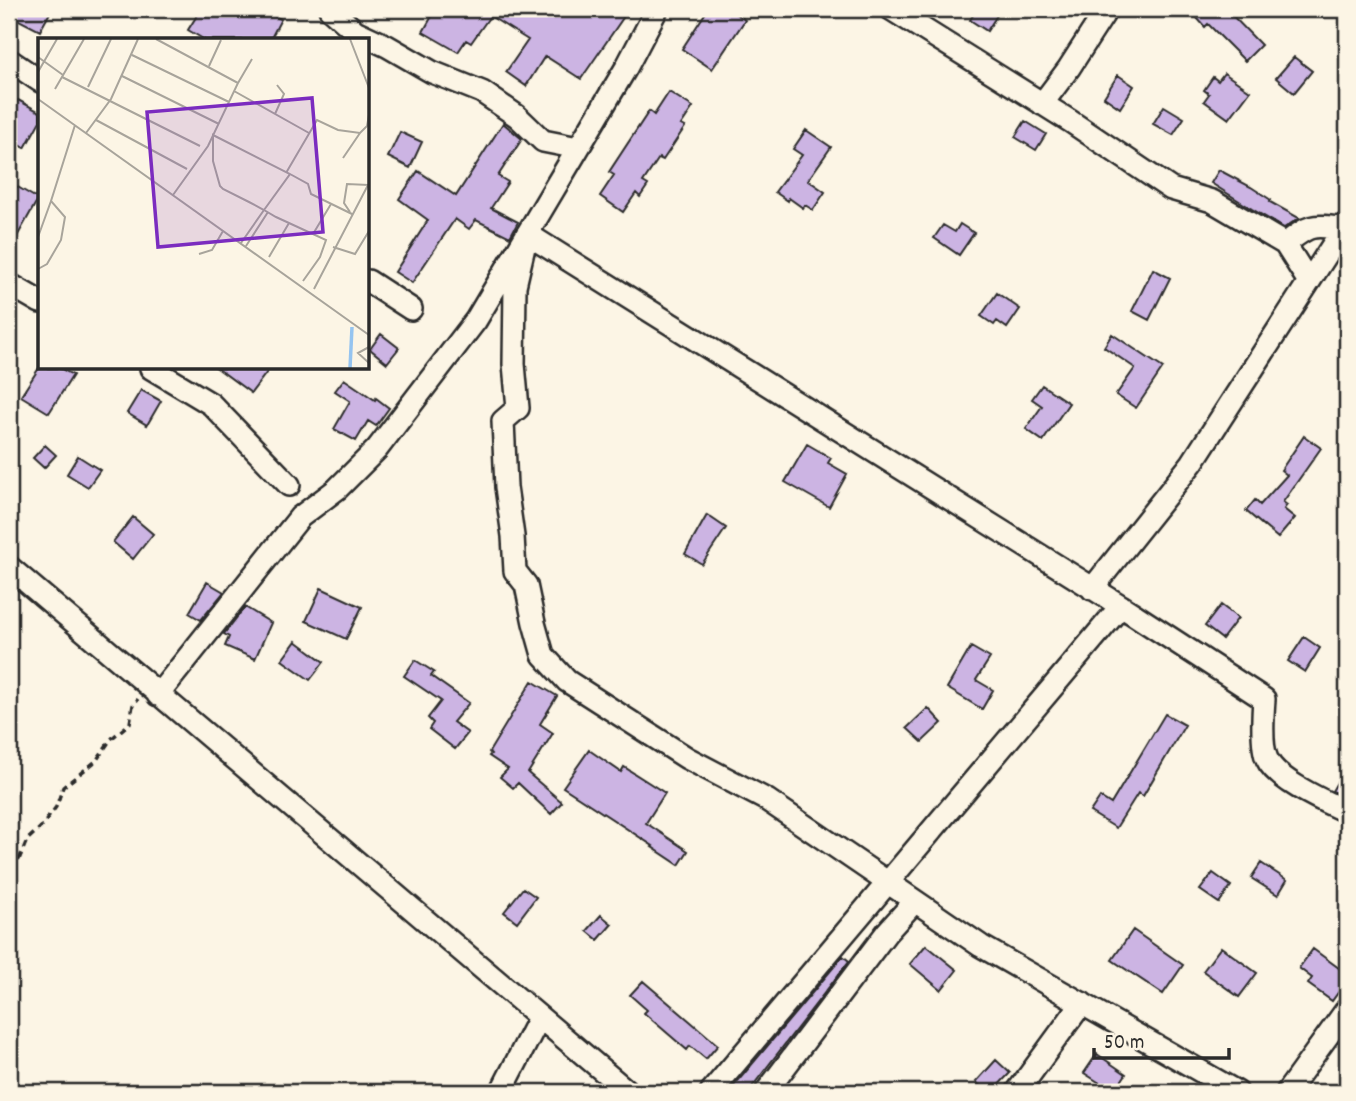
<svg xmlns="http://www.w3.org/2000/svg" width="1356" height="1101" font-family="Dekko,sans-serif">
<rect width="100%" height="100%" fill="#fcf5e5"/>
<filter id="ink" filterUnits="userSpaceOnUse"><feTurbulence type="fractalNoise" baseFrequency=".0143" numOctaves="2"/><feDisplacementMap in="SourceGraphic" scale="14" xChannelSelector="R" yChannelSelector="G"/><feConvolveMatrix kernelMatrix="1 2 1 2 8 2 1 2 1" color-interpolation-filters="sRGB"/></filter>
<g filter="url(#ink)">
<path fill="#ccb4e3" stroke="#2b2b2b" stroke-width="2" d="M9 9H52L40 31 9 15Z
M201 9H259L281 19 270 40H205L188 30Z
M436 9H523L536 18 543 9H629L581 79 545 56 526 86 506 72 528 40 490 16 471 43 466 40 458 52 423 32Z
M708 9H729L745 20 712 69 682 49Z
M977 9H1001L987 31 970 20Z
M1189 9H1226L1261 45 1245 61 1208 24 1205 27Z
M1294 57 1312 71 1294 93 1276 78Z
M1224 73 1250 91 1229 119 1204 101 1209 94 1204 90 1213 77 1218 81Z
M1118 75 1134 86 1120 108 1104 97Z
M669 92 693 107 681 125 685 127 663 160 659 158 643 182 648 185 640 197 636 193 623 212 600 196 614 175 609 172 649 111 654 115Z
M18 100 40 112V121L25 148 9 140V116Z
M1164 106 1184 118 1173 135 1153 124Z
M1025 121 1046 134 1036 150 1015 137Z
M503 123 522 139 498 176 508 182 491 208 518 222 510 237 476 220 469 229 455 219 412 283 395 272 428 220 399 199 418 171 456 196Z
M806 130 831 147 808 180 825 192 813 210 805 205 803 208 789 198 788 201 775 192 802 155 793 149Z
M400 132 422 142 410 168 388 157Z
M1219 170 1251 187 1271 200 1270 202 1299 218 1284 228 1252 209 1211 183Z
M16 186 38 199 9 251V199Z
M960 224 974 233 959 255 934 238 943 225 955 232Z
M1153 269 1170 278 1149 320 1132 311Z
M997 293 1020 309 1007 328 997 321 994 325 981 316Z
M381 334 399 348 387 363 370 349Z
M1112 334 1163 368 1136 408 1116 395 1135 368 1104 347Z
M39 368H60L73 375 49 413 21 396Z
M217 368H270L251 393Z
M344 379 375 400 376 398 389 408 376 426 368 421 356 441 334 429 350 401 335 391Z
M1042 385 1069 403 1043 441 1026 429 1042 406 1032 399Z
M141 390 161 401 147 425 127 413Z
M1304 436 1321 448 1283 502 1287 505 1284 509 1295 518 1278 538 1246 511 1255 500 1260 505 1287 475 1281 470Z
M807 444 831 458 828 463 847 474 829 507 785 482Z
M45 445 56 455 44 468 33 458Z
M78 456 100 470 88 487 67 474Z
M707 515 726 528 702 564 685 554Z
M133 517 153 534 133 559 113 542Z
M207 582 224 592 201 620 189 613Z
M321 588 362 607 346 639 306 621Z
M1221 605 1238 618 1222 639 1205 626Z
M245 607 271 623 255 659 225 646 229 637 224 634Z
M1304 637 1320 648 1305 672 1288 661Z
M296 641 324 662 310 680 282 660Z
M971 647 990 658 976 680 993 690 982 709 947 688Z
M415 660 434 672 431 676 469 703 453 722 468 733 455 749 429 729 433 723 428 718 441 701 404 676Z
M532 681 557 696 540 724 553 733 528 773 562 802 551 814 518 783 513 788 500 777 508 769 489 756 491 754 489 752Z
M928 708 942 723 922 742 907 728Z
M1165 714 1185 725 1143 796 1138 793 1116 828 1090 812 1100 797 1111 804Z
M589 750 621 772 624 767 665 793 646 823 688 851 679 865 652 847 653 846 563 787Z
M1347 765V798L1332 791Z
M1261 863 1287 880 1278 895 1251 878Z
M1213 873 1231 886 1219 903 1200 890Z
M523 888 536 897 517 922 504 912Z
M601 915 612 924 598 940 587 931Z
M1133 930 1183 965 1163 994 1112 960Z
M926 945 957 970 941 990 910 964Z
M1221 947 1257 973 1239 997 1203 971Z
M1313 949 1347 974V995L1340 990 1332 1001 1308 984 1312 978 1299 968Z
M843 956 849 961 748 1092H741L733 1087Z
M643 981 718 1045 706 1059 690 1046 687 1050 644 1013 647 1010 630 995Z
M1097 1054 1126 1074 1114 1092 1084 1073Z
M996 1060 1010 1073 992 1092H987L976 1082Z"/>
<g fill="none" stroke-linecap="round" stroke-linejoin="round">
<g stroke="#2b2b2b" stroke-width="26">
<path id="minor" d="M330 9 355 31 387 46 432 72 482 92 517 116 543 141 578 148
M891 9 1070 121 1171 189 1212 201 1285 244 1309 282
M9 60 40 81
M1042 104 1069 68 1107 9
M1285 244C1309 225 1312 224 1343 229
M368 281 411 309
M9 284 40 302
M151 368 211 404 289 485
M9 567 628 1092
M1092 589 1192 463 1347 223
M1121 606 1264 699C1263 713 1261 747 1267 759 1277 781 1326 802 1347 812
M158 695 300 517 337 489 377 449 476 320 626 68 657 9
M501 1092 539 1018
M711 1092 1121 606 527 234 515 286 514 364 518 408 503 421 506 487 513 536 515 571 526 585 534 623 543 655 567 681 687 758 767 800 981 946 1237 1092
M766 1092 887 932 915 901
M1017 1092 1082 1003
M1287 1092 1347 1009"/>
</g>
<path stroke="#2b2b2b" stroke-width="3.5" stroke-dasharray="7 5" stroke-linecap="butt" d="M9 866 18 862 27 840 42 826 56 807 63 787 96 761 111 739 130 723 133 705 138 699"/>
<use href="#minor" stroke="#fcf5e5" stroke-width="21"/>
</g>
</g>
<g transform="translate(38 38)">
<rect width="331" height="331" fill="#fcf5e5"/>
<path fill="none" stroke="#95c4f0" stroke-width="3.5" d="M312 330 314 289"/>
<path fill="none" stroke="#a8a49b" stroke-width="2" d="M118 1 200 45 170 108 135 157M312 1 331 50M94 17 191 64M0 19 25 37M171 28 183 2M0 34 19 1M84 38 181 86M24 39 162 108M200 45 214 21M50 49 73 1M17 51 46 1M196 53 271 95M0 61 331 297M237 76 246 56 239 47M58 82 149 131M48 95 73 61 100 1M305 120 322 95M248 135 279 82 300 92 322 95 329 88 331 77M252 136 270 146 273 156 314 176M312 174 306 165 309 146 331 147M275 196 293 166M0 199 13 163M203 205 226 172 252 136 175 97V123L182 148 185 151 211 164 226 172 238 179 288 202 282 219 265 243M208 208 230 174M295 209 317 216 331 193M161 216 174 212 185 193M231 219 251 185M0 231 9 226 23 202 27 179 13 163 37 87M276 251 330 147M331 309 320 315 331 325"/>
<path fill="#7b2cbf" fill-opacity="0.15" stroke="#7b2cbf" stroke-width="3.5" d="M274 60 285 194 120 209 109 74Z"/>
<rect width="331" height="331" fill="none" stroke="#2b2b2b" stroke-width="3.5"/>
</g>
<rect width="1356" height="1101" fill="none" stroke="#fcf5e5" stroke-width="35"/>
<rect x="18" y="18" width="1321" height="1066" fill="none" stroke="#2b2b2b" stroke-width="2.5" filter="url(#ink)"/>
<path d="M1094 1048v10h135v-10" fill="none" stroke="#2b2b2b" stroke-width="3.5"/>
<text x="1104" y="1048" font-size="21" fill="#2b2b2b" stroke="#fcf5e5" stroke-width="5" paint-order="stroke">50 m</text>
</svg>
